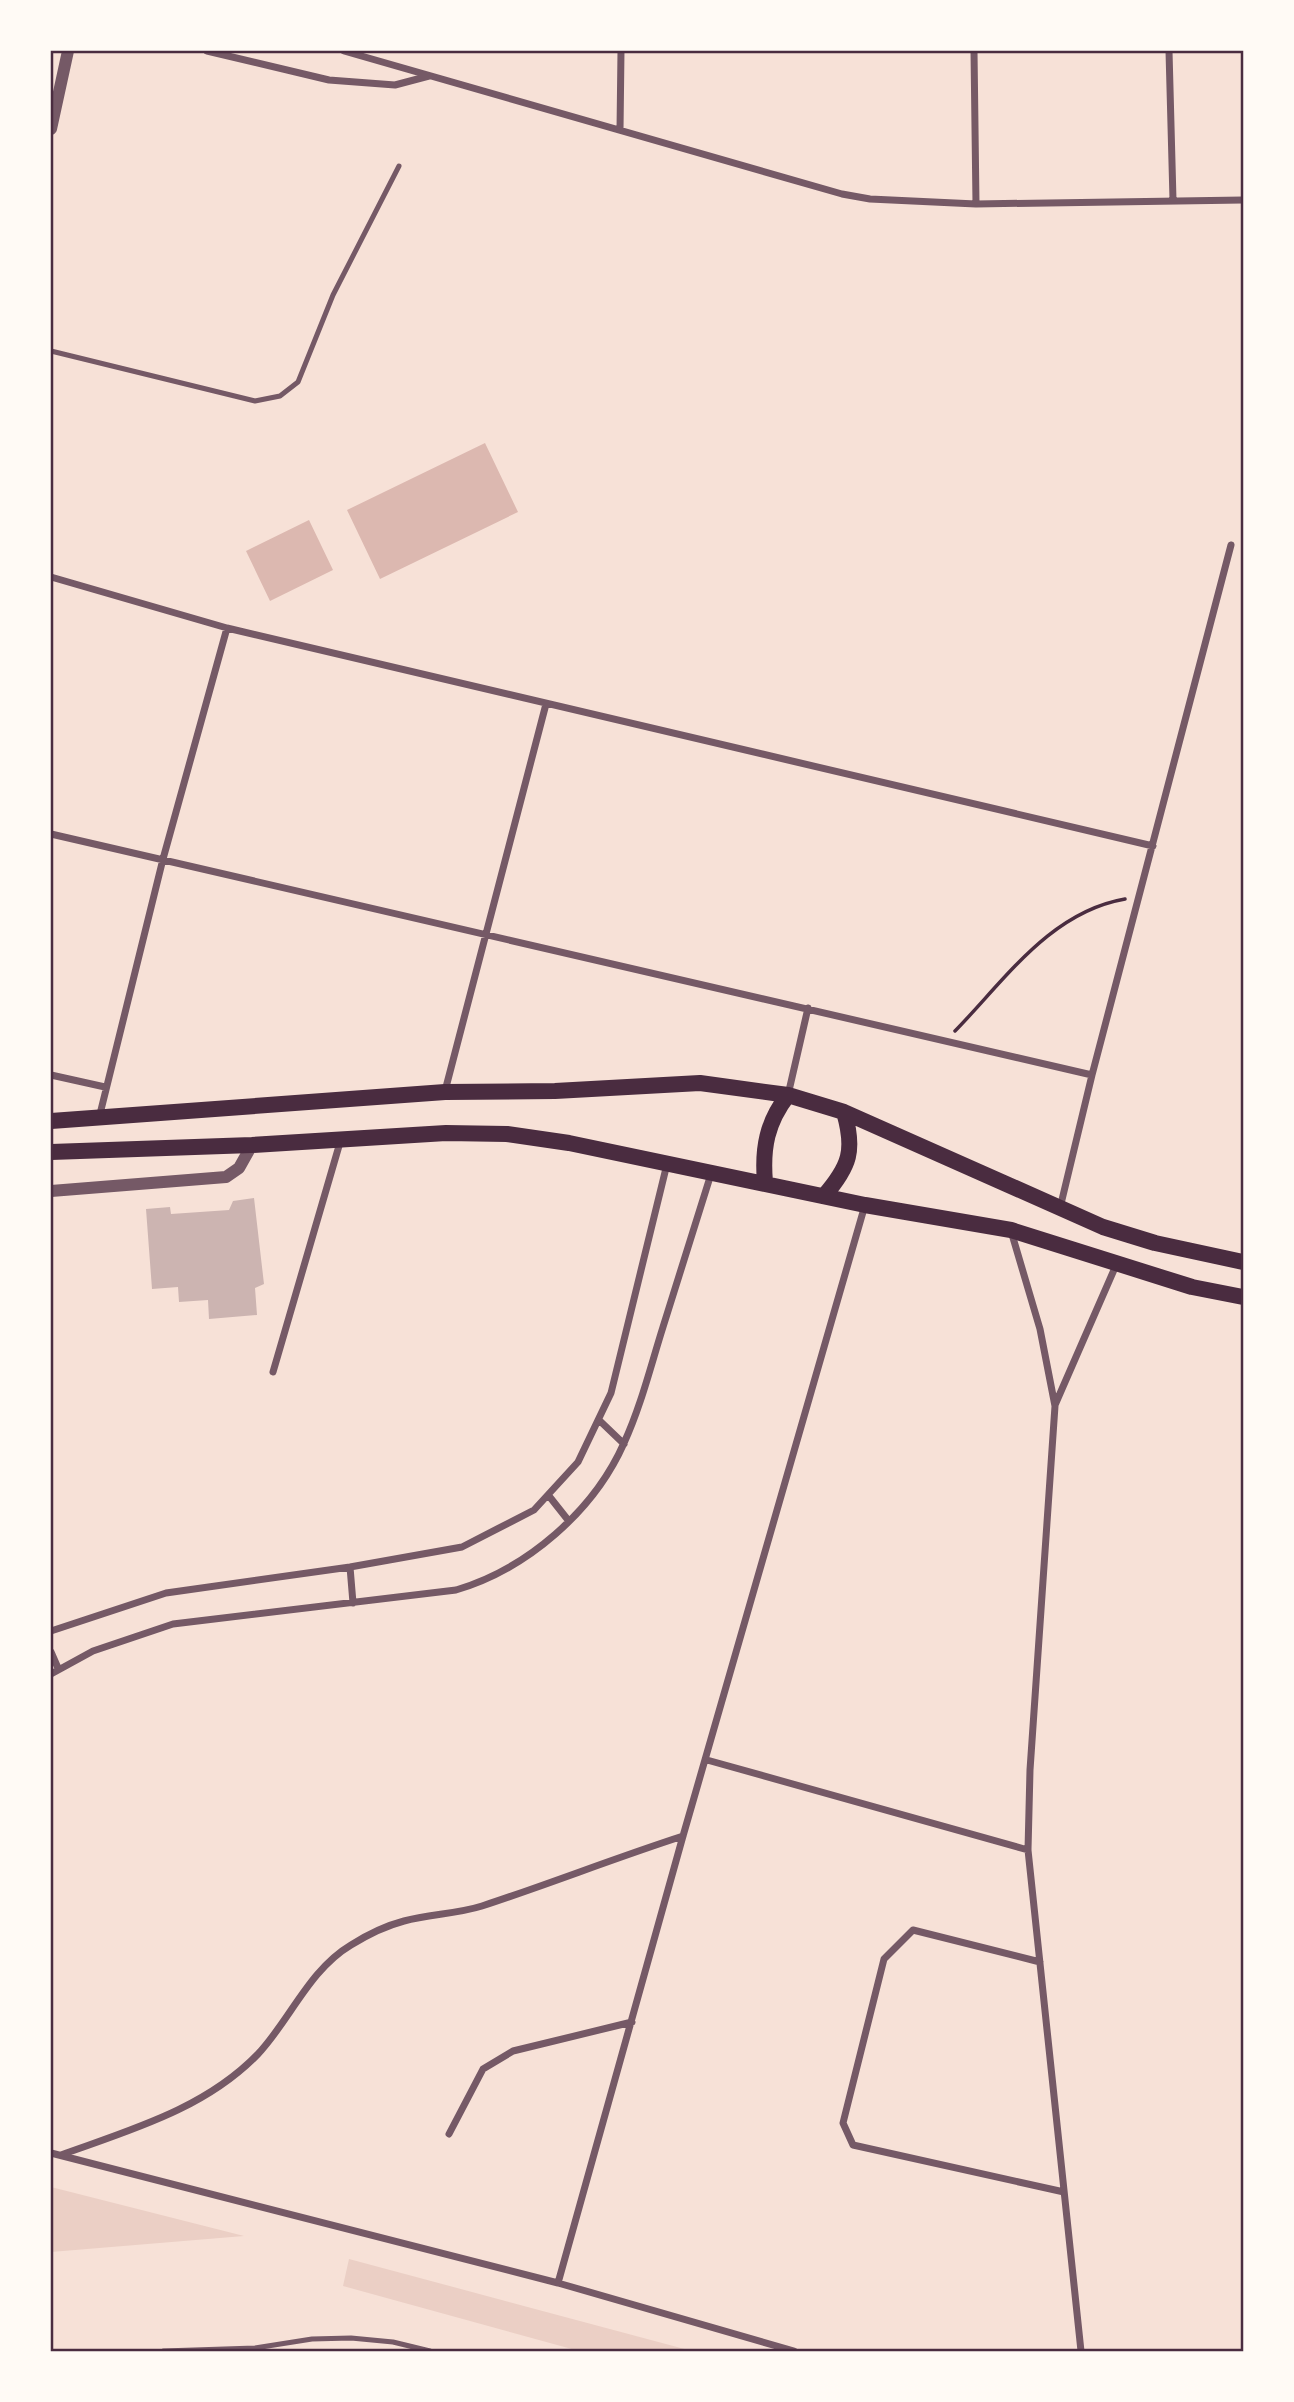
<svg xmlns="http://www.w3.org/2000/svg" width="1294" height="2402" font-family="'Source Serif 4',serif">
<rect width="100%" height="100%" fill="#f7e1d7"/>
<path fill="#ebcfc5" d="M51 2187 244 2236 51 2252Z
M349 2259 692 2351H579L343 2286Z"/>
<path fill="#dcb8b0" d="M485 443 518 512 380 579 347 510Z
M309 520 333 570 270 601 246 551Z"/>
<path fill="#ccb4b1" d="M254 1198 264 1284 255 1288 257 1315 209 1319 208 1300 179 1302 178 1287 152 1289 146 1209 170 1207 171 1214 229 1210 233 1201Z"/>
<g fill="none" stroke-linecap="round" stroke-linejoin="round">
<path stroke="#4a2c40" stroke-width="3.5" d="M955 1031C1005 980 1050 912 1125 899"/>
<path stroke="#755966" stroke-width="5" d="M51 351 255 401 280 396 298 382 333 295 399 166
M163 2351 255 2348 312 2339 351 2338 393 2342 430 2351"/>
<path stroke="#755966" stroke-width="7" d="M207 51 329 80 395 85 429 76
M344 51 842 194 870 199 976 204 1243 200
M974 51 976 204
M1169 51 1173 200
M620 130 621 51
M51 577 227 628 1153 846
M51 834 1092 1075
M51 1075 105 1087
M445 1091 546 704
M788 1095 808 1008
M99 1118 163 859 227 628
M1060 1208 1092 1075 1231 545
M1011 1231 1040 1329 1055 1406 1030 1770 1028 1850 1081 2351
M273 1372 341 1139
M1055 1405 1117 1263
M600 1421 624 1444
M549 1496 568 1520
M350 1567 353 1603
M51 1631 166 1593 350 1567 462 1547 534 1510 578 1462 611 1393 667 1164
M51 1652 58 1668
M51 1674 93 1651 173 1624 456 1590C527 1569 594 1511 624 1443 641 1406 651 1365 663 1327 679 1276 695 1225 711 1174
M707 1760 1028 1850
M1040 1962 913 1930 884 1959 843 2123 853 2145 1064 2192
M449 2134 483 2069 513 2051 632 2022
M51 2153 558 2283 794 2351
M61 2155C130 2130 205 2109 258 2054 290 2020 309 1970 351 1945 367 1935 385 1926 404 1921 429 1914 457 1914 482 1906 549 1884 615 1858 683 1836
M558 2283 683 1836 865 1205"/>
<path stroke="#755966" stroke-width="12" d="M51 129 68 51
M51 1191 226 1177 239 1168 252 1145"/>
<path stroke="#4a2c40" stroke-width="16" d="M51 1121 445 1092 555 1091 700 1083 788 1095 844 1112 1103 1227 1155 1243 1243 1262
M51 1152 252 1145 446 1133 507 1134 569 1143 865 1205 1011 1230 1192 1287 1243 1297
M765 1182C762 1148 767 1122 788 1095
M824 1196C850 1166 855 1150 844 1112"/>
</g>
<rect width="1294" height="2402" fill="none" stroke="#fffaf5" stroke-width="105"/>
<rect x="52" y="52" width="1190" height="2298" fill="none" stroke="#4a2c40" stroke-width="2.5"/>
</svg>
